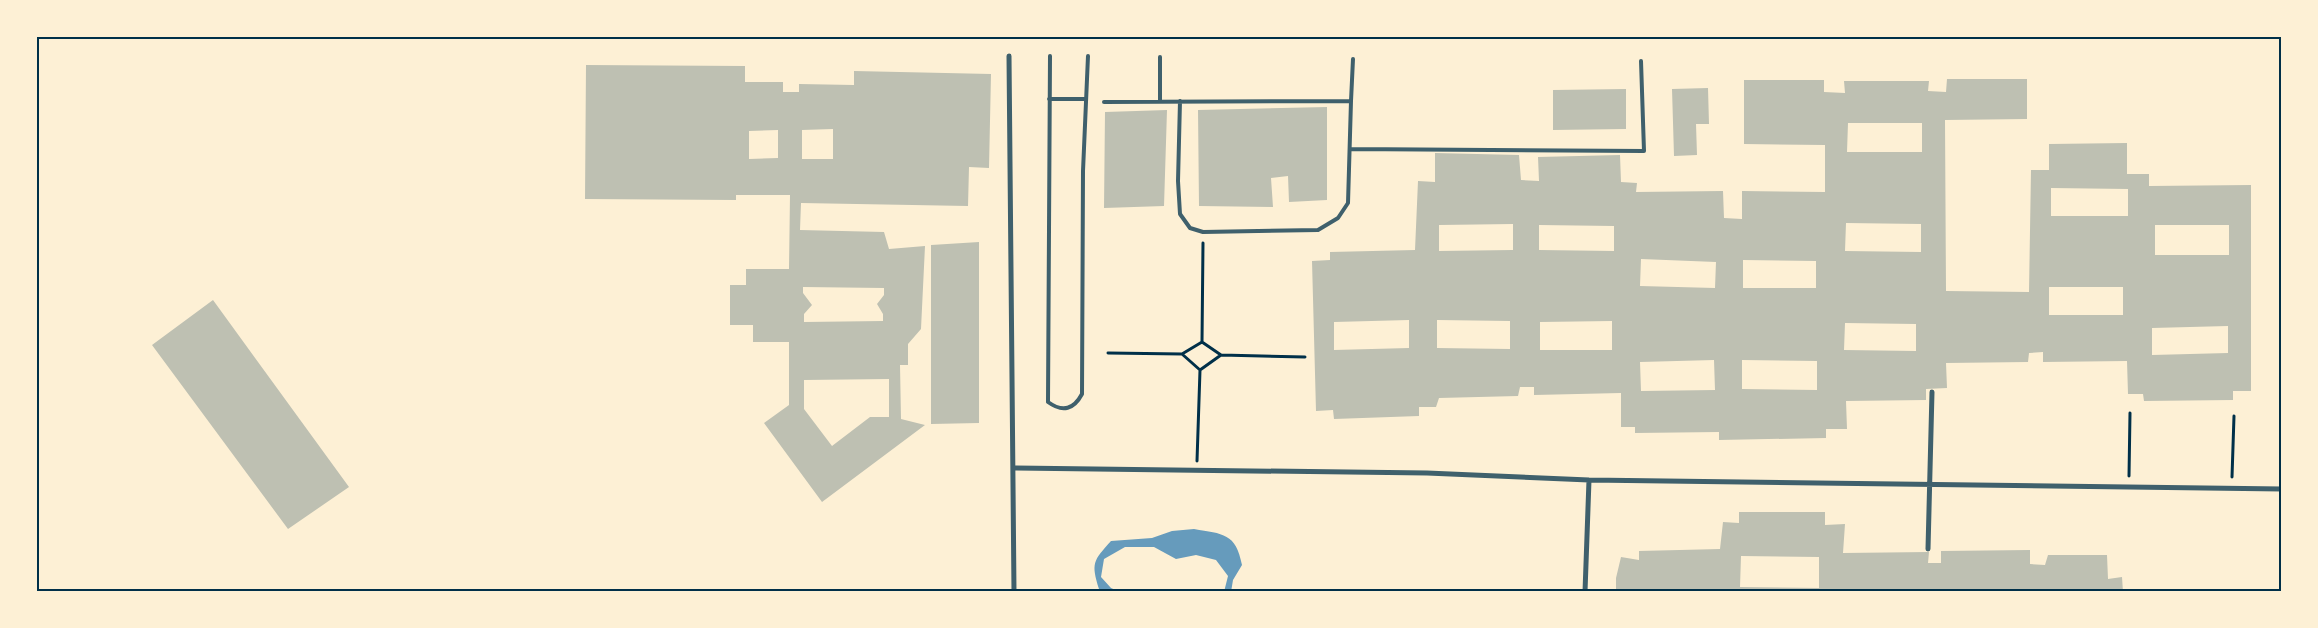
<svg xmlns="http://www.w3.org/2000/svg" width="2318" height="628" font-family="Raleway,sans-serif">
<rect width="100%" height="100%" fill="#fdf0d5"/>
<path fill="#669bbc" d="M1194 529C1223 534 1236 533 1242 565L1233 580 1231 592H1224L1228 576 1216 560 1196 555 1176 559 1154 547H1125L1104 559 1101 577 1111 588 1120 592H1105L1099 589C1091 563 1093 561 1111 541L1152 538 1172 531Z"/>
<path fill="#bec0b2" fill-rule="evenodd" d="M586 65 745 66V82H783V92H799V84L854 85V71L991 74 989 168 969 167 968 206 801 203 800 230 884 232 889 249 925 246 921 329 908 344V365H900L901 419 925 425 822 502 764 423 789 405V342H753V325H730V285H746V269H789L790 195H736V200L585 199ZM833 129V159H802V130ZM778 130V158L749 159V131ZM803 287 884 288V295L877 304 883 314V321L804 322V314L812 305 803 293ZM889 379V417H870L832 446 804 409V380Z
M1947 79H2027V119L1945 120 1946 291 2029 292 2031 170H2049V144L2127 143V174H2149V186L2251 185V391H2233V400L2144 401 2143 394H2128L2127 361 2043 362V352L2029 353 2028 362 1946 363 1947 388 1926 389V400L1846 401 1847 429H1826V438L1719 440V432L1635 433V427H1621V393L1534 395V387H1520L1518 396 1439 398 1436 407H1419V416L1334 419 1333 410 1316 411 1312 261 1330 260V252L1415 250 1418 181 1435 182V153L1519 155 1521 180 1539 181 1538 157 1620 155 1621 182 1637 183 1636 192 1723 191 1724 218 1742 219V191L1825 192V145L1744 144V80H1824V92L1845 93 1844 81H1929L1928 91 1946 92ZM1848 123H1922V152H1847ZM2051 188 2128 189V216H2051ZM1846 223 1921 224V252L1845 251ZM1513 224V250L1439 251V225ZM1539 225 1614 226V251L1539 250ZM2155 225H2229V255H2155ZM1641 259 1716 262 1715 288 1640 286ZM1743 260 1816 261V288H1743ZM2049 287H2123V315H2049ZM1409 320V348L1334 350V322ZM1437 320 1510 321V349L1437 348ZM1612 321V350H1540V322ZM1845 323 1916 324V351L1844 350ZM2228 326V353L2152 355V328ZM1714 360 1715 390 1641 391 1640 362ZM1742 360 1817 361V390L1742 389Z
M1708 88 1709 124H1696L1697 155 1674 156 1672 89Z
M1626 89V129L1553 130V90Z
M1327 107V200L1289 202 1288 176 1271 178 1273 207 1199 206 1198 110Z
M1167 110 1164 206 1104 208 1105 112Z
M979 242V423L931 424V245Z
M213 300 349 487 288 529 152 345Z
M1739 512H1825V525L1845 524 1843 553 1929 552 1928 563H1941V551L2030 550V564L2045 565 2048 555H2107L2108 579 2122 577 2123 592H1616V578L1621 557 1639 560V551L1720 549 1723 522 1739 523ZM1741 556 1819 557V588L1740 587Z"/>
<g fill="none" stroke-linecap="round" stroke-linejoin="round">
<path stroke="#003049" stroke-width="3" d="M1203 243 1202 342 1221 355
M1108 353 1182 354 1200 370 1221 355 1305 357
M1182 354 1202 342
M1197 461 1200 370
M2129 476 2130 413
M2232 477 2234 416"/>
<path stroke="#3f606c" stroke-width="4" d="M1050 56 1048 402C1063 413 1074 409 1082 394L1083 171 1088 56
M1160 57V100
M1049 99H1086
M1180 101 1178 181 1180 214 1190 228 1203 232 1318 230 1338 218 1348 203 1351 101
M1104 102 1351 101 1353 59
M1350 149 1644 151 1641 61"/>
<path stroke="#3f606c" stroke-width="5" d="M1009 56 1014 592
M1013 468 1427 473 1589 480 2282 489
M1928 549 1932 392
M1585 592 1589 480"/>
</g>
<rect width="2318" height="628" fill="none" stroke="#fdf0d5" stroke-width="75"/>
<rect x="38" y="38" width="2242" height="552" fill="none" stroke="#003049" stroke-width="2"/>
</svg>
